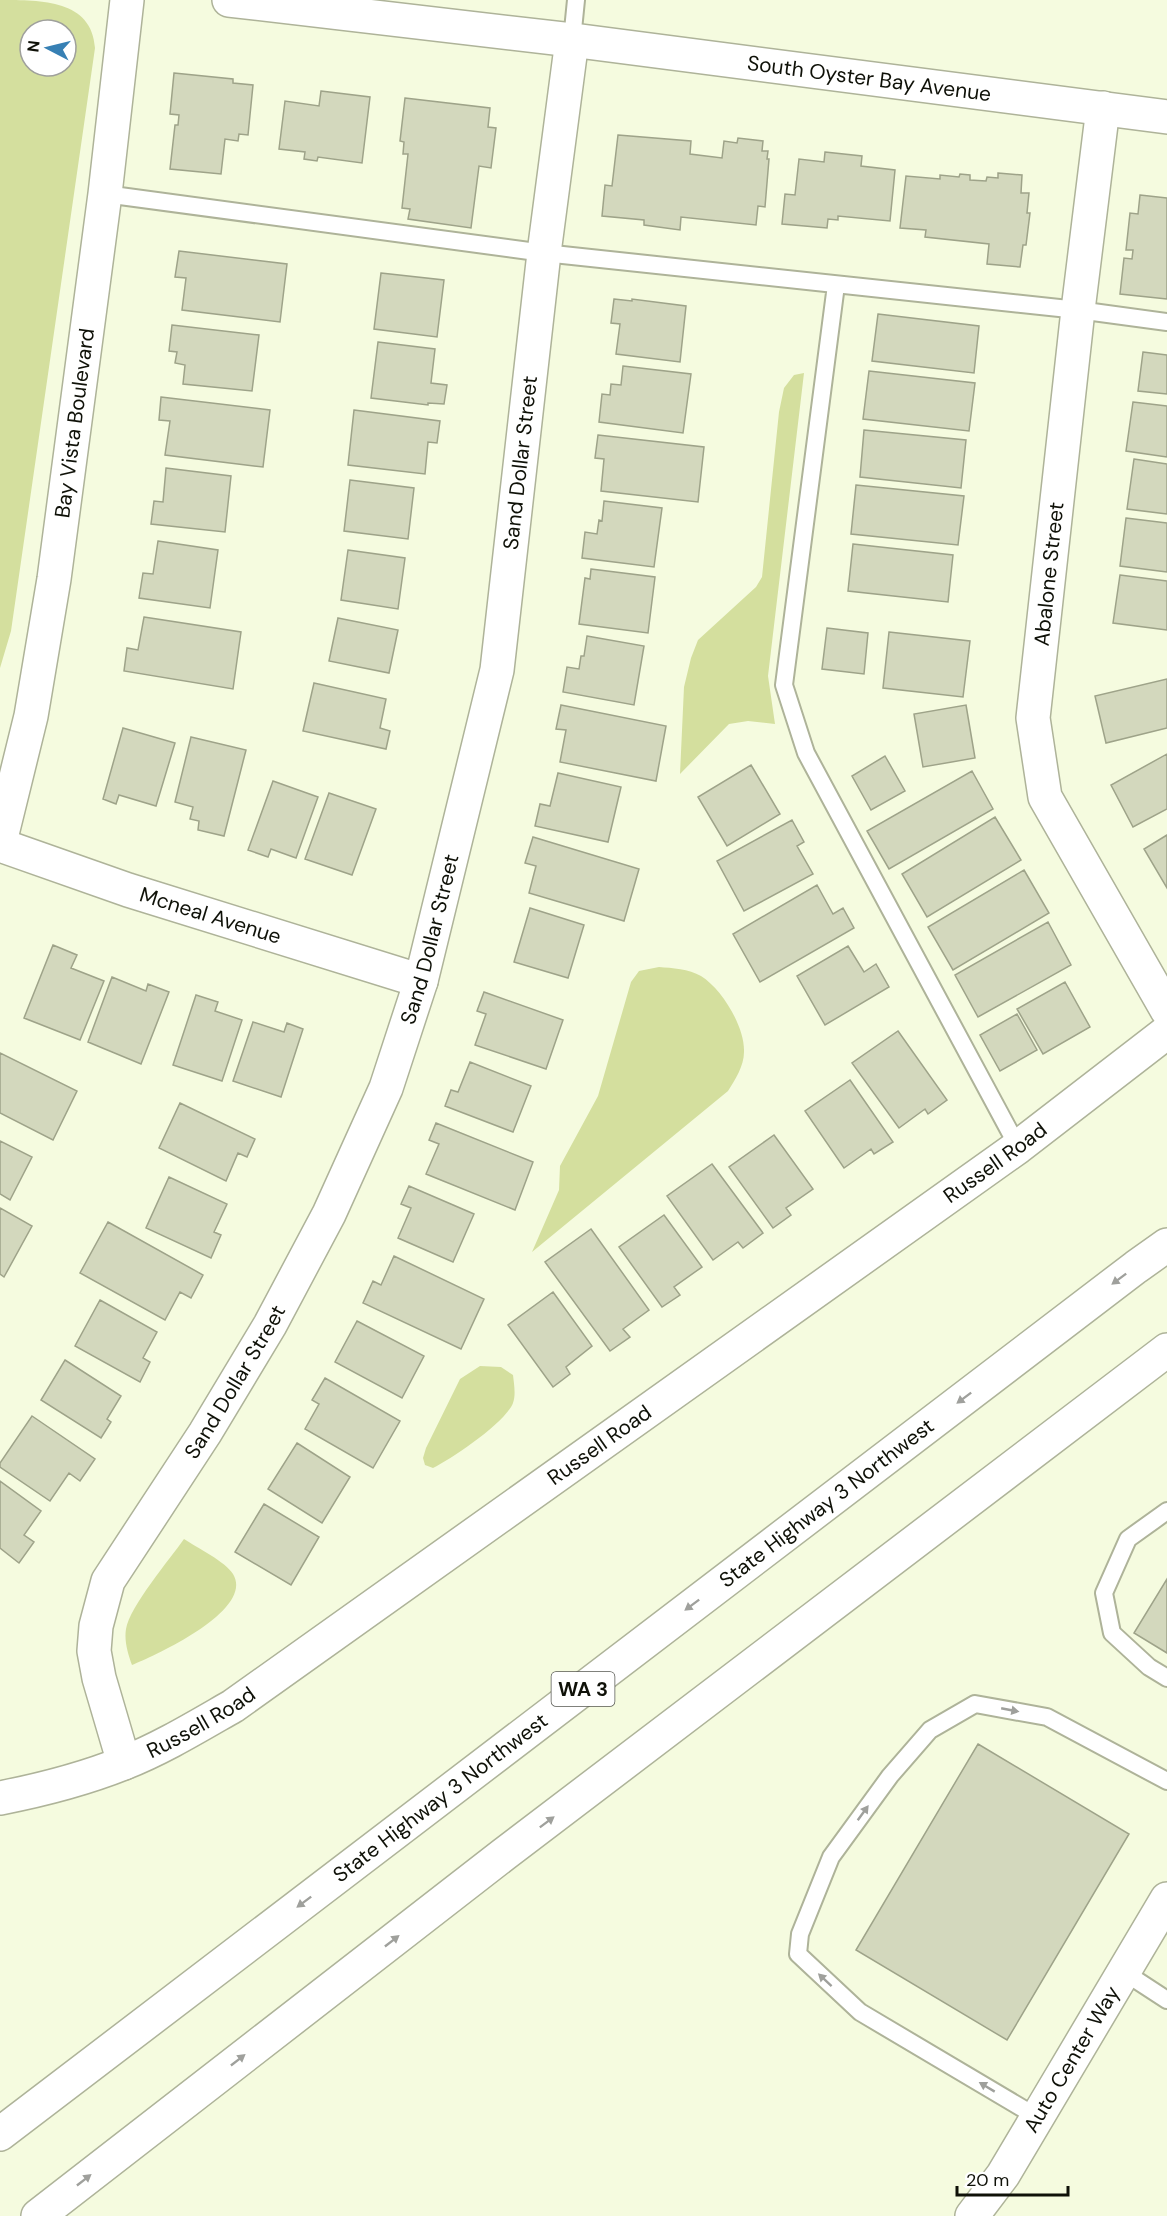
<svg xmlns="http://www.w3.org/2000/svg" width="1167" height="2216" font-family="'DM Sans',sans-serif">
<rect width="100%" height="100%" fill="#f5fbdf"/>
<path fill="#d4df9e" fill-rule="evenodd" d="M0 0C42 0 92 0 95 48L11 631 0 668ZM30 30H66V66H30Z
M804 373 768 676 775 724 748 721 729 724 680 774 684 687 691 658 698 640 756 587 762 577 779 412 784 388 794 375Z
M659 967C672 968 689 969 701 976 722 989 745 1027 744 1052 744 1066 735 1080 728 1091L532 1252 559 1190 560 1166 598 1096 631 982 639 971Z
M480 1366 501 1367 513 1375C514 1384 516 1395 513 1403 506 1422 452 1459 433 1468L425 1465 423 1458 426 1448 460 1379Z
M184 1539C196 1547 226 1562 233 1574 255 1610 156 1655 132 1665 128 1654 124 1641 126 1629 130 1606 170 1559 184 1539Z"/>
<path fill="#d3d8bd" stroke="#9ea389" stroke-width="1.5" d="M174 73 233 79V83L253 85 248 135 239 134 238 141 225 139 221 174 170 169 175 125H178L179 115 170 114Z
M321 91 370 97 362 163 318 157 317 161 304 159 305 152 279 149 285 101 319 106Z
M405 98 490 108 488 127 496 128 491 168 479 166 471 228 408 219 410 209 402 208 408 154H403L404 142 400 141Z
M618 135 691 141 690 154 722 158 724 141 737 143 738 138 763 141 762 151H768L767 159H769L765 207 758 206 756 225 681 217 680 230 644 225V220L602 216 605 185 612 186Z
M825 152 862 156 861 166 895 170 890 221 838 216V220L828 219 827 228 782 224 785 194 795 195 799 159 824 162Z
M998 173 1022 175 1021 193H1029L1027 213H1030L1026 245H1023L1020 267 987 264 989 244 925 237 926 230 900 228 906 176 940 179V175L959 177 960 174 970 175V180L986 181 987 177 998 178Z
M1140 195 1167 198V299L1120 294 1124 258 1132 259 1133 250H1126L1130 213 1138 214Z
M179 251 287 264 280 322 182 310 186 278 175 277Z
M381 273 444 280 437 337 374 329Z
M614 299 632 301V299L686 306 680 362 616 354 620 324 611 323Z
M878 314 979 326 974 373 872 361Z
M172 325 259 335 252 391 183 384 185 365 175 363 177 352 169 351Z
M378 342 435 349 431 383 447 385 444 404 428 403V405L371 398Z
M1143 352 1167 355V394L1138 391Z
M623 366 691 374 683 433 599 422 602 394 610 395 611 384 621 385Z
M869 371 975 383 969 431 863 419Z
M161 397 270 410 263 467 165 455 170 421 159 420Z
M1133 402 1167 406V457L1126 451Z
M354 410 440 421 437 443 428 442 425 474 348 465Z
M864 430 966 440 961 488 860 477Z
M598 435 704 447 698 502 601 491 604 459 595 458Z
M1134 459 1167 464V514L1127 509Z
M166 468 231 476 225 532 151 524 154 501 163 502Z
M350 480 414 488 408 539 344 531Z
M856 485 964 496 958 545 851 534Z
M604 501 662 508 654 567 582 558 585 532 597 534 599 520 602 521Z
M1126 518 1167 523V572L1120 566Z
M158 541 218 550 210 608 139 598 143 573 153 574Z
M853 544 953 555 948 602 848 591Z
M348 550 405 558 398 609 341 600Z
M591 569 655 577 648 633 579 624 585 578 590 579Z
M1120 575 1167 581V630L1113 623Z
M144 617 241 632 233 689 124 671 127 648 138 650Z
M338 618 398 630 389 673 329 661Z
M827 628 868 633 864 674 822 669Z
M889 632 970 641 963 697 883 688Z
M587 636 644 646 634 705 563 692 567 667 579 669 581 656H584Z
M1167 679V728L1106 743 1095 696Z
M314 683 386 699 380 728 390 731 386 749 303 731Z
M561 705 666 726 656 781 560 762 566 730 556 729Z
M966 705 975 758 923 767 914 714Z
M123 728 175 743 156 806 119 795 116 804 103 799Z
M191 737 246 750 224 836 198 830 199 821 190 819 193 807 175 802Z
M1167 754V809L1133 827 1111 785Z
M885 756 905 791 871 810 852 776Z
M751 765 780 814 727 846 698 797Z
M972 771 993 809 889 869 867 831Z
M558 773 621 787 608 842 535 826 540 804 550 806Z
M273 781 318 797 296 858 271 849 268 857 248 850Z
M329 793 376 809 352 875 305 859Z
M995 817 1021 860 927 917 902 874Z
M792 820 804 842 797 846 813 874 744 911 717 861Z
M1167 835V888L1144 849Z
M533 837 639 869 624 921 529 893 536 866 525 863Z
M1024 870 1049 913 953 970 928 927Z
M817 885 833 914 843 908 854 928 760 982 733 934Z
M530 908 584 925 568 978 514 962Z
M1048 922 1071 965 978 1017 955 975Z
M53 945 77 955 71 968 104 981 80 1040 24 1018Z
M848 946 864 972 876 964 889 987 825 1025 797 976Z
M112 977 146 991 148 984 169 992 141 1064 88 1042Z
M1065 982 1090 1027 1043 1054 1017 1009Z
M484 992 563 1020 546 1069 475 1045 486 1014 477 1011Z
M196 995 218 1002 215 1011 242 1020 222 1081 173 1065Z
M1017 1014 1037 1050 1000 1071 980 1035Z
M253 1022 284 1032 287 1023 303 1029 281 1097 233 1081Z
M898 1031 947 1100 928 1114 925 1109 899 1128 852 1063Z
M0 1053 77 1091 53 1140 0 1113Z
M470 1062 531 1086 513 1132 445 1106 451 1090 458 1092Z
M850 1080 893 1142 874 1154 871 1149 844 1168 805 1111Z
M180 1103 255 1139 247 1157 238 1153 226 1181 159 1148Z
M436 1123 533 1162 515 1210 426 1174 439 1144 429 1140Z
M774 1135 813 1189 786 1208 791 1215 773 1228 729 1167Z
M0 1141 32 1157 10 1200 0 1194Z
M712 1164 763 1233 743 1248 738 1242 713 1260 667 1196Z
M169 1177 227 1204 214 1232 221 1235 211 1258 146 1228Z
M409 1186 474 1214 453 1262 398 1238 411 1208 401 1204Z
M0 1208 32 1226 4 1277 0 1274Z
M664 1215 702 1267 674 1287 680 1295 662 1307 619 1247Z
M108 1222 203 1275 191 1298 180 1292 165 1320 80 1273Z
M591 1229 649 1310 623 1329 630 1337 610 1351 545 1262Z
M394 1256 484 1299 461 1349 363 1303 373 1281 381 1285Z
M553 1292 592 1346 566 1367 570 1374 553 1387 508 1325Z
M100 1300 157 1332 143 1358 150 1362 140 1382 75 1346Z
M357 1321 424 1356 402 1398 335 1362Z
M65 1360 121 1396 107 1419 111 1422 101 1438 41 1400Z
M325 1378 400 1421 373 1468 305 1429 319 1404 312 1400Z
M32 1416 95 1459 80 1481 69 1473 50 1501 0 1467V1463Z
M297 1443 350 1477 322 1523 268 1489Z
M0 1481 41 1511 24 1535 34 1542 19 1563 0 1548Z
M264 1504 319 1537 291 1585 235 1552Z
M1167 1579V1653L1134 1633Z
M978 1744 1129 1834 1007 2040 856 1950Z"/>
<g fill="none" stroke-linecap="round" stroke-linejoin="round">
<g stroke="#aeb399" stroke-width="20">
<path id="lane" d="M572 40 576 0
M105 194 544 253 1078 310 1167 322
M836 285 784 685 806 753 1018 1147
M1167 1511 1128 1539 1104 1593 1112 1633 1149 1667 1167 1678
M1124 1972 1167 2000
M1037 2117 860 2012 798 1954 800 1934 831 1857 890 1776 930 1730 975 1704 1047 1717 1167 1781"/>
</g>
<g stroke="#aeb399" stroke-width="36">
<g id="street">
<path d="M1103 108 1078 310 1033 718 1045 797 1167 1010"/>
<path id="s1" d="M0 842 31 716 54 579 105 194 127 0"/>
<path id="s2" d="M0 845 128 890 421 981"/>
<path id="s3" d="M124 1763 99 1678 94 1651 96 1626 108 1581 205 1433 270 1325 329 1214 386 1088 421 981 497 670 544 253 572 40"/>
<path id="s4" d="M0 1798C41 1790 84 1779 124 1763 162 1748 198 1726 233 1706L1018 1147 1167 1032"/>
</g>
</g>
<g stroke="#aeb399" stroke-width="36">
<g id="secondary">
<path id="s5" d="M229 0 572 40 1167 117"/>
<path id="s6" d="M972 2216 1003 2175 1167 1899"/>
</g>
</g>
<g stroke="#aeb399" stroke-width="36">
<g id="highway">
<path id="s7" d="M0 2134 1136 1267 1167 1245"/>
<path d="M38 2216 503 1855 1167 1350"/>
</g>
</g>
<use href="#lane" stroke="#fff" stroke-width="16"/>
<use href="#street" stroke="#fff" stroke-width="33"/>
<use href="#secondary" stroke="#fff" stroke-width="33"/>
<use href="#highway" stroke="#fff" stroke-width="33"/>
</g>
<defs><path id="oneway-solid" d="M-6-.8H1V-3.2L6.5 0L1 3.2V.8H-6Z" transform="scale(1.5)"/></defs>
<g fill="#9fa09c">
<use href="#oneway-solid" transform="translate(1119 1279) rotate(143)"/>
<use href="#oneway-solid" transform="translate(964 1398) rotate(143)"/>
<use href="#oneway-solid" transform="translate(692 1605) rotate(143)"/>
<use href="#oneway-solid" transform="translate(1010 1710) rotate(11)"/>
<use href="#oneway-solid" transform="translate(863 1813) rotate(-54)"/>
<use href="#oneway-solid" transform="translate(547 1822) rotate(-37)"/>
<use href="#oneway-solid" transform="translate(304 1902) rotate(143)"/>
<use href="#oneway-solid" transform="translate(392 1941) rotate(-38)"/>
<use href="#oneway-solid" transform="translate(825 1980) rotate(-137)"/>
<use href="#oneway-solid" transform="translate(238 2060) rotate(-38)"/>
<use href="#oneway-solid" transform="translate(987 2087) rotate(-149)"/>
<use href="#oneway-solid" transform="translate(84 2180) rotate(-38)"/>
</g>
<g text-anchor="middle" stroke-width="4.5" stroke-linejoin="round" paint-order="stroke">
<rect fill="#fff" stroke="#575852" stroke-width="1.5" x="551.5" y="1672" width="63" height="34" rx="4.5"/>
<g font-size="20" font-weight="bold" fill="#0f1108">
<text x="583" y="1696">WA 3</text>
</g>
<g font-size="21" fill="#0f1108" stroke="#fff">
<text dy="7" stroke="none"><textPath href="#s5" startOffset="645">South Oyster Bay Avenue</textPath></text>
<text dy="7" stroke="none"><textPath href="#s1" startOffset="426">Bay Vista Boulevard</textPath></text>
<text dy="7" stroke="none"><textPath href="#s3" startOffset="1396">Sand Dollar Street</textPath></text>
<text transform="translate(1049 574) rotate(-84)" y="7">Abalone Street</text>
<text dy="7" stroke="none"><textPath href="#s2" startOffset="222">Mcneal Avenue</textPath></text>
<text dy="7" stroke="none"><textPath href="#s3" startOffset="910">Sand Dollar Street</textPath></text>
<text dy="7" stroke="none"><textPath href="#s4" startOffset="1188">Russell Road</textPath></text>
<text dy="7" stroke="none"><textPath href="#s3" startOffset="424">Sand Dollar Street</textPath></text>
<text dy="7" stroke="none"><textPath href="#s4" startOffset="702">Russell Road</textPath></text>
<text dy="7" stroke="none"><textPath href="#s7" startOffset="1040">State Highway 3 Northwest</textPath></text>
<text dy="7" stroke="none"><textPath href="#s4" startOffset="216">Russell Road</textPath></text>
<text dy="7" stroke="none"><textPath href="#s7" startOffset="554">State Highway 3 Northwest</textPath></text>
<text dy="7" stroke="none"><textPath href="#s6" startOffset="186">Auto Center Way</textPath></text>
</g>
</g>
<g transform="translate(48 48) rotate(277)"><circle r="28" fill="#ffffff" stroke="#9fa09c" stroke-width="1.5"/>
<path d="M0-4.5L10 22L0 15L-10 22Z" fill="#3780b4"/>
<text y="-9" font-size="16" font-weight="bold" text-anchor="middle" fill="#0f1108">N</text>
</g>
<path d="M957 2186v9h111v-9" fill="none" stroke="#0f1108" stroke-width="3"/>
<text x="966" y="2186" font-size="18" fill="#0f1108" stroke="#ffffff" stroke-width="4.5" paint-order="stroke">20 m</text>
</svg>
